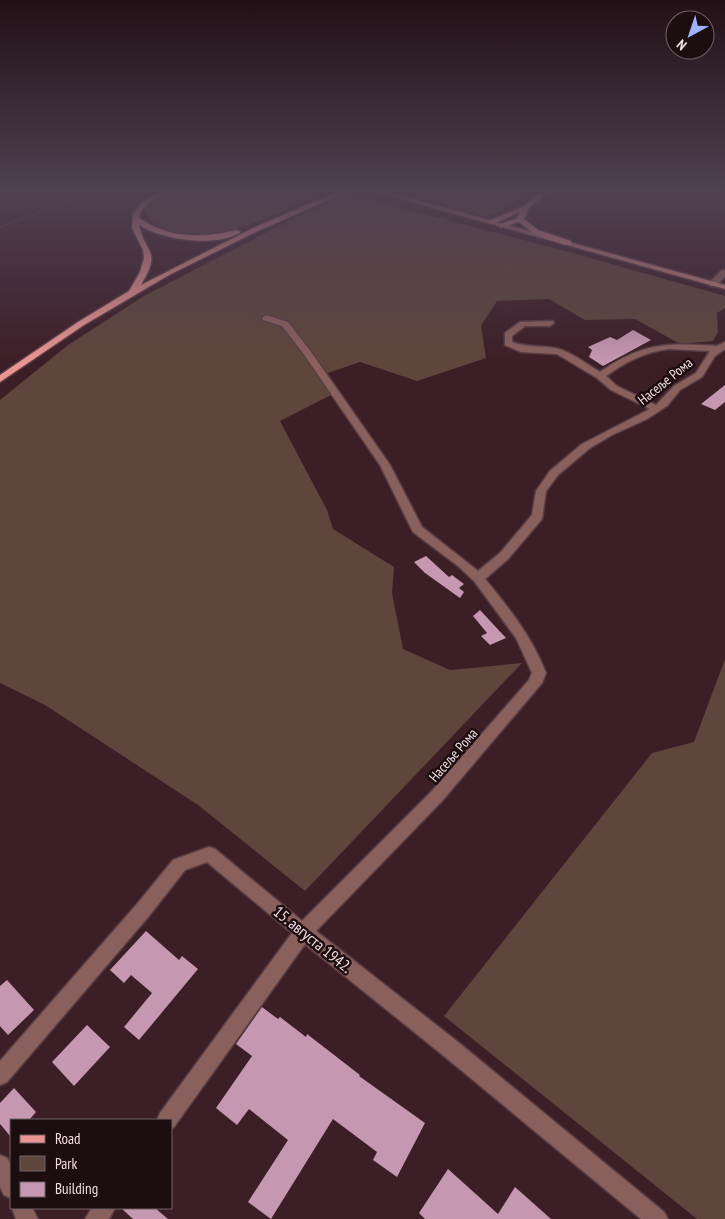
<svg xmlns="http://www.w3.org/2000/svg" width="725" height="1219" font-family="'PT Sans Narrow',sans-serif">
<rect width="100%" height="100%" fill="#3c1e26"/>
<path fill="#5f463c" d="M174 191H324C285 212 211 248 167 230 155 226 147 220 144 207Z
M389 191H531L498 212 485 216Z
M349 194 569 252 725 296V308L717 313 718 332 713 341 680 344 635 319 585 320 549 299 497 301 481 326 486 358 417 381 360 362 325 374 333 394 280 421 327 510 333 529 394 567 392 593 403 649 450 670 522 663 305 891 198 805 45 705 0 683V400L68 345 144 296 292 219Z
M725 659V1219H697L444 1016 652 753 694 742Z"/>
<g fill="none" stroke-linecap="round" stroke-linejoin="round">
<path stroke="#503250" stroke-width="2.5" d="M0 227 96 191"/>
</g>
<path fill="#c597b0" d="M633 330 651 340 603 366 589 357 592 350 588 347 610 337 617 340Z
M725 385V402L715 410 701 404Z
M426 556 449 577 452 575 464 584 459 588 464 592 460 598 425 573 414 562Z
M480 610 506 638 490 645 481 636 487 633 473 616Z
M146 931 179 960 182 956 198 969 139 1040 124 1027 152 993 131 975 124 983 110 970Z
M7 980 34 1010 8 1035 0 1026V986Z
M262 1007 278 1019 280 1017 306 1037 307 1034 360 1075 359 1076 425 1123 397 1177 373 1160 377 1152 333 1119 271 1219 248 1202 288 1140 249 1109 237 1125 216 1108 252 1056 236 1044Z
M87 1025 110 1047 74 1086 52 1062Z
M14 1088 36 1112 29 1120H11V1137L0 1124V1103Z
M448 1169 498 1214 515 1187 551 1219H425L419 1213Z
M121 1208H155L168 1219H133Z"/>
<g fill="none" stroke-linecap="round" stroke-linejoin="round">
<g stroke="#593d44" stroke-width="3">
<path id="street" d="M722 270H725V276L716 286H710V282Z
M266 315 288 322 309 349 390 465 422 527 478 571 500 553 532 515 536 491 550 471 582 444 650 409 611 390 597 378 557 354 521 352 505 345V333L520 322 553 321 554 323 550 326H525L512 336V342C529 349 546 344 562 350 575 355 588 365 600 372 644 342 666 343 717 346L725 342V349L715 356 702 377 680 390 667 406 647 419 612 435 590 448 558 475 546 491 542 519 508 559 485 579C509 608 532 637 546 673L542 683 442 801 316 931 458 1042 664 1212 668 1219H641L444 1056 305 944 174 1127 171 1128V1120H157L160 1113 292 933 207 862 185 870 149 916 7 1082 0 1085V1061L137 904 173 860 209 847 215 849 302 921 432 791 529 680 532 673 516 638 474 581 458 566 413 532 380 465 303 353 282 326 263 320 262 318ZM669 349 710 351 696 373 674 386 656 405 617 386 606 376C626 362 644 352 669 349Z
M0 1155 7 1158 11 1166V1198L4 1195 0 1187Z
M11 1206 32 1208 38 1219H16Z
M92 1208H115L109 1219H85Z"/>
</g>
<g stroke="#593d44" stroke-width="3">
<path id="secondary" d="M372 191H384L725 285V289Z"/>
</g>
<g stroke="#593d44" stroke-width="3">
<path id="primary" d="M160 191H169C158 199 142 203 139 218 170 239 202 238 237 230L241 232C217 248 162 240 139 225 146 256 162 249 141 285L253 228 339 191H349L258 231 169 275 84 325 0 382V375L78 322 129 291 140 272 144 258 143 250 132 228 133 214 142 202Z
M542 191H550L529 208 524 219 538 230 571 241V245H565L533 233 519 222 500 228V224L517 218 520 212 493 224 486 222 524 206Z"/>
</g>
<use href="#street" fill="#8a605d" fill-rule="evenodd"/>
<use href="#secondary" fill="#c17e7a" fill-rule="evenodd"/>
<use href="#primary" fill="#eb9591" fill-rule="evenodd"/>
</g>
<linearGradient id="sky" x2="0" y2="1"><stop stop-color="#211015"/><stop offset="0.53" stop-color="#504152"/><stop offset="1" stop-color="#504152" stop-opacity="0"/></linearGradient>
<rect width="725" height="362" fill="url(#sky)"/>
<g text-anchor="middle" stroke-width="5" stroke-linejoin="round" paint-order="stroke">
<g font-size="14" fill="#f3dee2" stroke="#1b0d10">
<text transform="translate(665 381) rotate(-39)" y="5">Насеље Рома</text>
<text transform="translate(453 755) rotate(-49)" y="5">Насеље Рома</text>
</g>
<g font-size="16" fill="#f3dee2" stroke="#1b0d10">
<text transform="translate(313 939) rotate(39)" y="6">15. августа 1942.</text>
</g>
</g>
<rect x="10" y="1119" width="162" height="90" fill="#1b0d10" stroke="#716164"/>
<rect x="20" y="1135" width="25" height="8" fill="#eb9591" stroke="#716164"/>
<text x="55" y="1144" font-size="15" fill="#f3dee2">Road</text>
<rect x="20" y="1156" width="25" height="15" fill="#5f463c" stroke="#716164"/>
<text x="55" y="1169" font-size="15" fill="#f3dee2">Park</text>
<rect x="20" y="1182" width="25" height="15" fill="#c597b0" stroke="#716164"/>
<text x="55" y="1194" font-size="15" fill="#f3dee2">Building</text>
<g transform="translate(690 35) rotate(220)"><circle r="24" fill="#1b0d10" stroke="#716164"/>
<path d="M0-4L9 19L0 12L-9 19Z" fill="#9db4fd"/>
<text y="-8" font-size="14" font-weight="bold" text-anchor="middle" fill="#f3dee2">N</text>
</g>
</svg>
